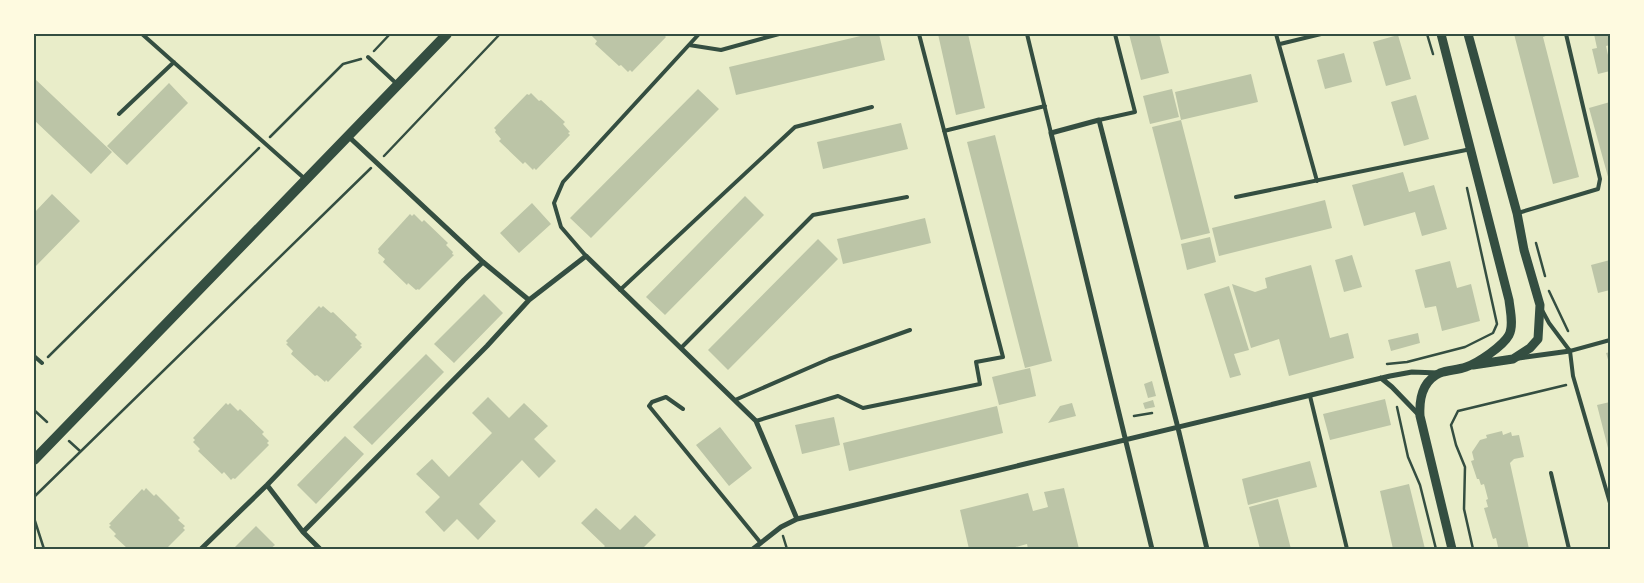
<svg xmlns="http://www.w3.org/2000/svg" width="1644" height="583" font-family="Montserrat,sans-serif">
<rect width="100%" height="100%" fill="#e9edc9"/>
<path fill="#bcc5a7" d="M590 34H666L664 35 666 37 632 72 630 70 628 72 621 65 619 66 595 44 597 41Z
M869 34H879L885 60 736 95 729 67Z
M938 34H968L985 108 956 115Z
M1129 34H1159L1169 73 1141 80Z
M1514 34H1551L1543 37 1579 177 1553 184Z
M1594 34H1609L1610 45 1606 46 1610 64V71L1598 74 1592 49 1597 48Z
M1398 35 1411 79 1386 86 1373 42Z
M1344 53 1352 82 1325 89 1317 60Z
M1251 74 1258 102 1181 120 1175 92Z
M34 78 112 152 91 174 34 120Z
M169 83 188 103 127 165 107 146Z
M698 89 719 109 591 238 570 218Z
M1172 89 1179 117 1150 124 1143 96Z
M531 93 539 101 541 100 565 122 563 124 570 132 568 133 570 135 536 170 534 168 533 170 525 162 523 164 499 141 501 139 495 132 496 130 494 128 527 94 529 95Z
M1416 95 1429 139 1404 146 1391 102Z
M1610 102V184L1589 108Z
M1181 120 1210 233 1181 240 1152 127Z
M901 123 908 149 823 169 817 142Z
M995 135 1052 361 1025 368 967 142Z
M1403 172 1409 192 1434 185 1447 229 1422 236 1415 212 1364 226 1352 185Z
M52 194 80 221 34 268V213Z
M745 196 764 215 665 315 646 297Z
M1325 200 1332 228 1219 256 1212 228Z
M532 203 551 224 519 253 500 233Z
M410 214 412 216 414 214 422 222 424 220 448 243 446 245 453 252 452 254 454 255 419 290 418 289 416 290 408 283 407 285 383 262 385 259 378 253 379 251 378 249Z
M925 218 931 243 843 264 837 239Z
M1210 237 1216 262 1187 270 1181 244Z
M818 239 838 259 728 370 708 350Z
M1352 255 1362 287 1344 292 1335 260Z
M1610 260V290L1598 293 1591 265Z
M1450 261 1457 288 1471 284 1480 321 1442 331 1436 306 1425 308 1415 270Z
M1311 265 1330 338 1348 333 1354 358 1289 376 1279 339 1251 348 1232 284 1255 292 1267 288 1265 278Z
M1229 286 1249 350 1234 354 1241 375 1230 378 1204 294Z
M484 294 503 313 454 363 434 344Z
M319 306 321 308 323 306 331 313 333 312 357 335 355 337 362 344 360 345 362 347 328 382 326 380 325 382 317 375 315 376 291 354 293 351 286 344 288 343 286 341Z
M1418 333 1420 343 1391 351 1388 340Z
M1610 352V366L1606 353Z
M426 354 444 372 372 445 353 427Z
M1030 368 1036 396 999 405 992 377Z
M1152 381 1156 396 1148 398 1144 384Z
M488 397 509 418 524 403 548 426 534 439 556 461 539 478 522 460 479 504 496 521 478 540 457 519 444 532 425 512 440 497 416 474 432 459 449 477 492 433 472 413Z
M1385 399 1391 425 1330 440 1323 414Z
M1153 400 1155 407 1145 409 1143 403Z
M1610 402V456L1597 405Z
M226 403 228 405 230 403 238 411 240 409 264 432 262 434 269 441 267 443 269 445 235 479 233 478 231 480 224 472 222 474 198 451 200 449 193 442 195 440 193 438Z
M1072 403 1076 416 1048 423 1060 406Z
M997 406 1003 433 849 471 843 443Z
M834 417 840 445 802 454 795 425Z
M720 427 752 468 729 486 696 445Z
M1502 431 1503 435 1511 432 1512 436 1519 435 1524 457 1514 459 1510 463 1529 549H1494L1498 547 1496 538 1493 539 1492 536 1484 508 1488 507 1486 500 1488 499 1484 484 1481 485 1479 479H1477L1471 461 1474 460 1472 452 1480 440 1487 438 1486 435Z
M345 436 364 454 316 504 297 485Z
M1310 461 1317 487 1248 505 1242 479Z
M1409 484 1425 549H1393L1380 491Z
M146 488 154 496 156 494 180 518 178 520 185 526 183 528 185 530 166 549H128L114 536 116 534 109 527 111 525 109 524 142 489 144 491Z
M1064 488 1079 549H1028L1027 544 1008 549H969L960 510 1028 493 1033 511 1048 507 1044 492Z
M1278 499 1291 549H1260L1249 507Z
M596 508 620 530 635 515 656 535 642 549H602L605 546 581 523Z
M256 526 275 545 270 549H233Z"/>
<g fill="none" stroke-linecap="round" stroke-linejoin="round">
<path stroke="#344e41" stroke-width="2.5" d="M1427 34 1433 54
M374 51 390 34
M270 137 343 64 361 59
M384 156 500 34
M1536 243 1545 276
M1549 291 1568 331
M48 357 259 148
M1387 364 1407 362 1465 347 1493 333 1497 324 1467 188
M1397 407 1408 457 1420 485 1436 549
M34 410 47 422
M1134 416 1152 413
M69 441 80 451
M34 497 371 168
M34 518 44 549
M783 536 787 549
M1473 549 1464 509 1465 467 1456 445 1451 425 1458 411 1566 385"/>
<path stroke="#344e41" stroke-width="4" d="M142 34 305 179
M1027 34 1051 133
M1276 34 1317 181
M1280 44 1321 34
M689 45 721 50 779 34
M368 57 398 85
M119 114 174 62
M1099 120 1135 112 1115 34
M944 131 1045 106
M1236 197 1471 149
M1518 213 1598 189 1600 179 1566 34
M586 256 561 227 554 203 563 182 699 34
M620 290 795 127 872 107
M1542 310 1549 323 1570 351 1573 376 1610 503
M681 348 813 215 907 197
M1570 351 1610 340
M34 356 42 363
M1310 396 1347 549
M735 400 829 359 910 330
M683 409 666 397 652 402 649 406 760 542
M756 421 838 396 863 408 980 384 976 362 1003 357 919 34
M1551 473 1569 549"/>
<path stroke="#344e41" stroke-width="5" d="M348 136 483 262 529 300 586 256 756 421 797 519
M1519 358 1570 351
M1381 378 1392 387 1420 416
M267 485 303 532 320 549
M303 532 487 346 529 300
M201 549 267 485 464 280 483 262
M753 549 781 527 797 519 1390 376 1412 372 1438 373
M1152 549 1051 133 1099 120 1178 428 1207 549"/>
<path stroke="#344e41" stroke-width="9" d="M1441 34 1509 300C1510 310 1514 325 1509 335 1503 346 1478 363 1466 367 1458 370 1448 370 1440 373 1422 381 1419 399 1420 416L1452 549
M1468 34 1517 213 1524 250 1540 305 1538 339 1530 348 1513 359 1473 365"/>
<path stroke="#344e41" stroke-width="10" d="M34 460 447 34"/>
</g>
<rect width="1644" height="583" fill="none" stroke="#fefae0" stroke-width="70"/>
<rect x="35" y="35" width="1574" height="513" fill="none" stroke="#344e41" stroke-width="2"/>
</svg>
